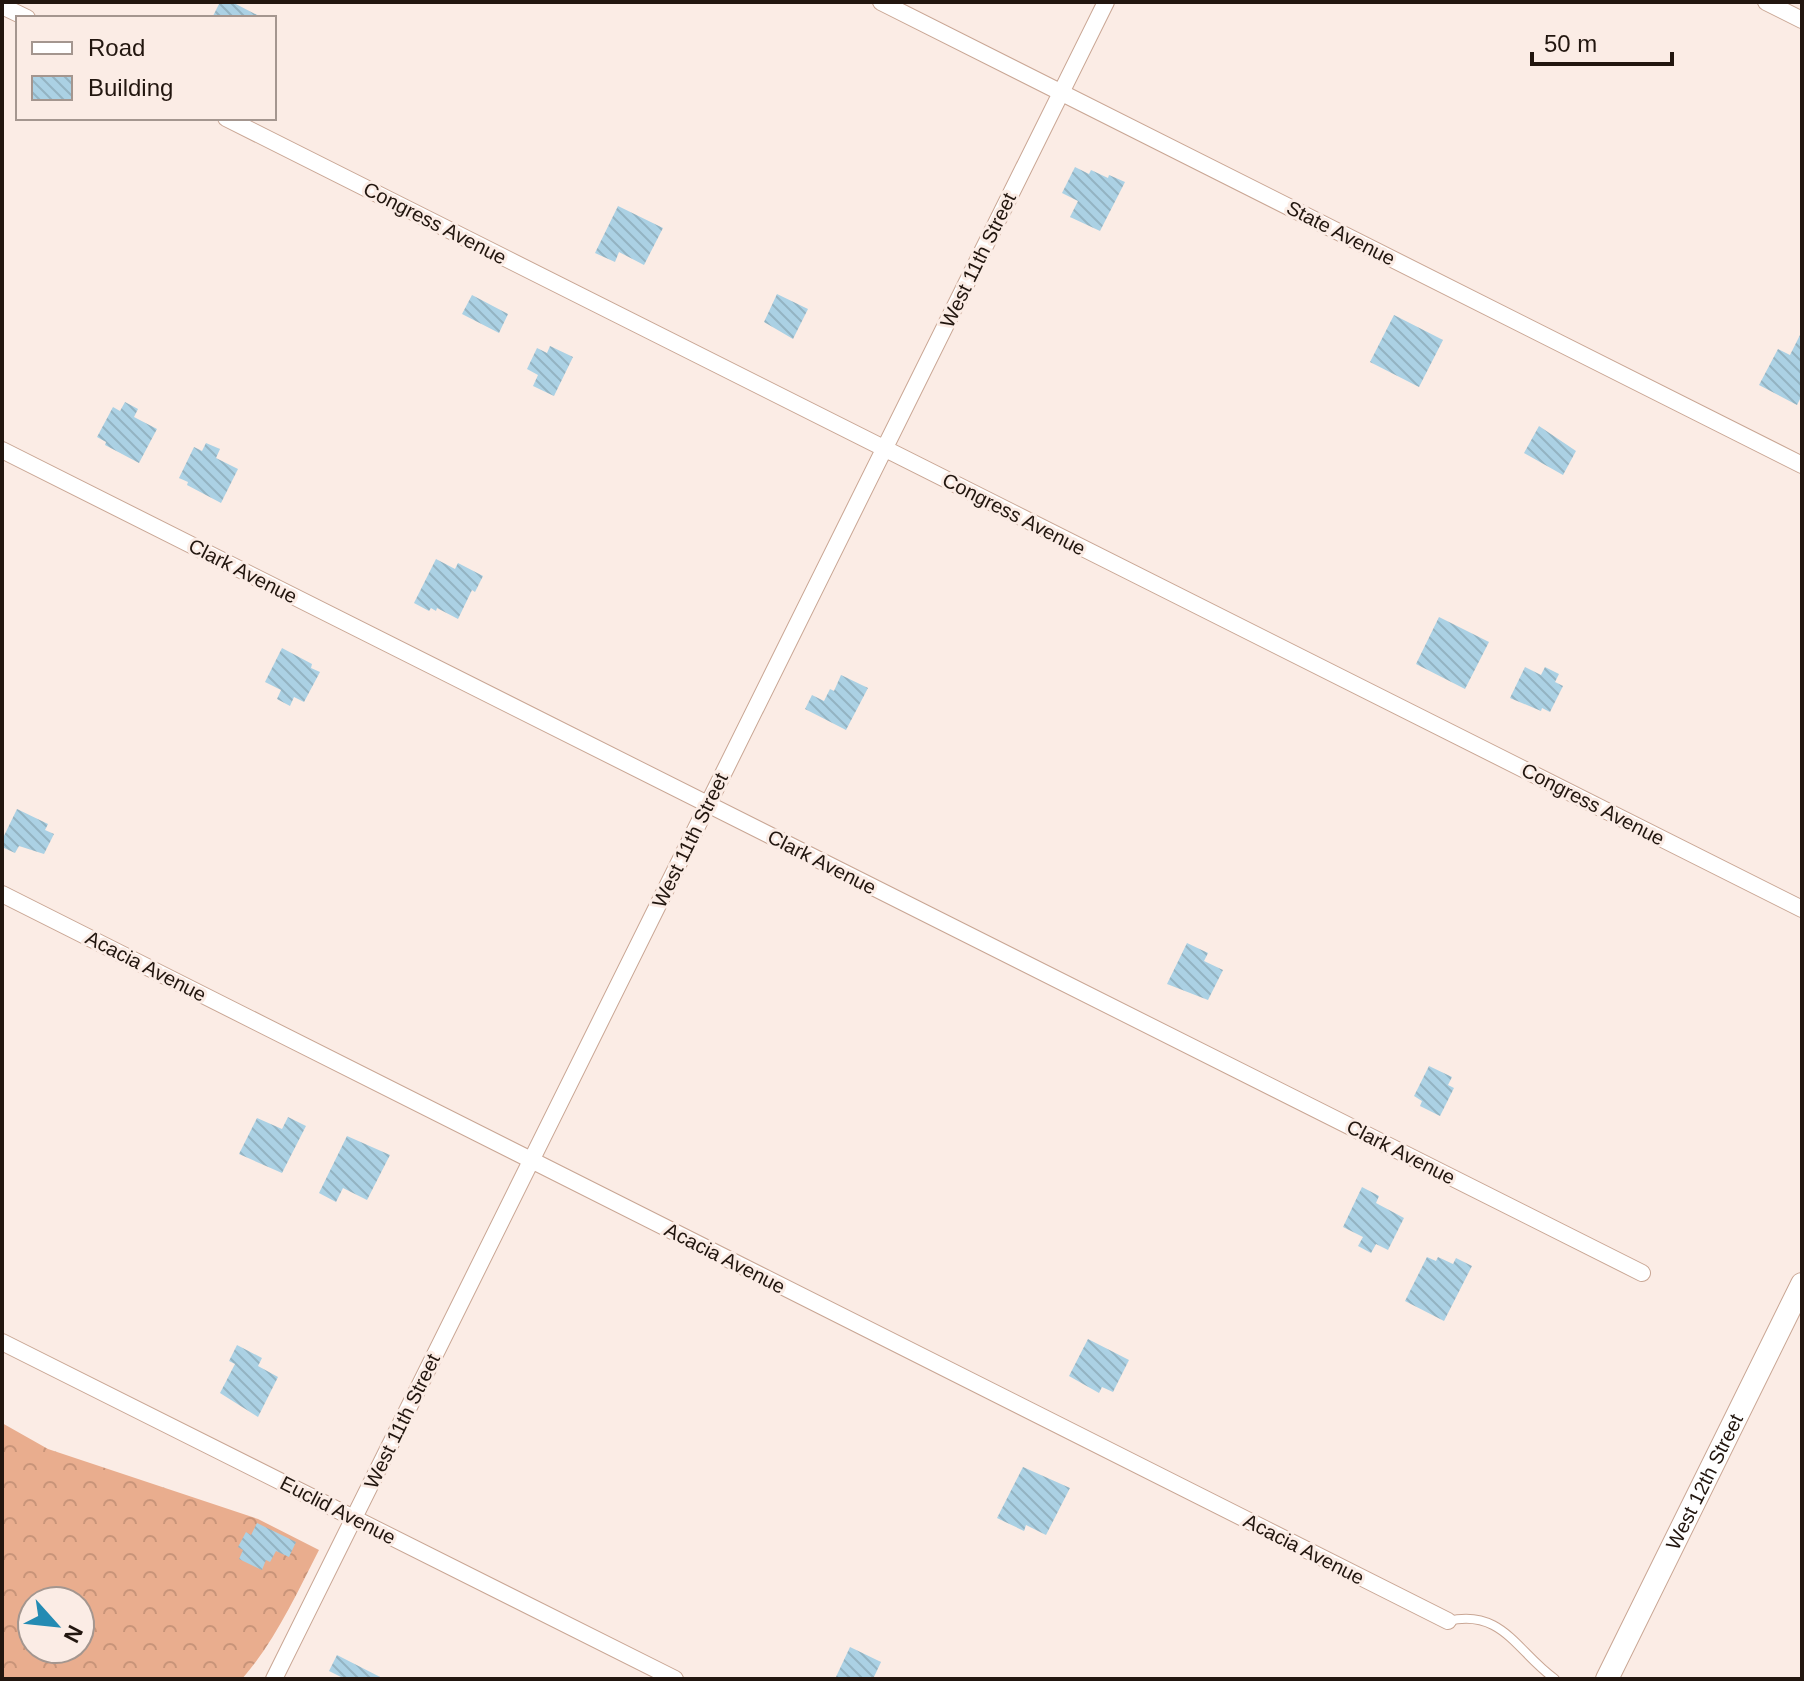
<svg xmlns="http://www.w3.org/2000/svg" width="1804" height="1681" font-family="Helvetica,sans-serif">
<defs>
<pattern id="forest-crowns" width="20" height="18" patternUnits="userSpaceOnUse" patternTransform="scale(2)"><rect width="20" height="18" fill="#e9ad8e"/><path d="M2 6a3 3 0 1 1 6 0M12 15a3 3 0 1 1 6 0" fill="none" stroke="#c89479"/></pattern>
<pattern id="building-back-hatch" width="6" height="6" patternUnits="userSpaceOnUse" patternTransform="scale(2)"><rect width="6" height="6" fill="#abd1e4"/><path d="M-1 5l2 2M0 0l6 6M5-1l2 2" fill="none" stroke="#93b3c2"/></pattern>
</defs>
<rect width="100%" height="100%" fill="#fbece5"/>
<path fill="url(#forest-crowns)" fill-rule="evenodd" d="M2 1423 48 1449 258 1519 319 1550C296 1595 275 1641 242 1679H2ZM32 1601H80V1649H32Z"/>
<path fill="url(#building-back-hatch)" d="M220 2H232L263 18H212Z
M1075 167 1089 174 1091 170 1108 178 1109 175 1125 182 1100 231 1070 217 1078 201 1062 193Z
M618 206 663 228 644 265 619 252 615 262 595 253Z
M777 294 808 309 793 339 764 322Z
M472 295 508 314 499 333 462 314Z
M1394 315 1443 340 1419 387 1370 362Z
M1802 331V395L1797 405 1759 385 1778 349 1790 355Z
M550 346 573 357 554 396 533 386 538 375 527 369 537 348 547 353Z
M125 402 138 409 134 417 157 429 139 463 105 445 106 442 97 437 113 407 120 411Z
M1539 426 1576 451 1563 475 1524 453Z
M206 443 220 449 216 458 238 469 221 503 187 485 188 482 179 478 194 447 202 451Z
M436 559 455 569 458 563 483 576 475 592 472 590 458 619 437 608 436 611 431 608 429 611 414 603Z
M1439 617 1489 642 1465 689 1416 664Z
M282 648 312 664 311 668 320 672 304 702 294 697 290 706 277 699 281 690 265 682Z
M1525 667 1541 675 1545 667 1559 674 1555 682 1563 686 1550 712 1542 708 1541 711 1510 698Z
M841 675 868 688 846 730 805 709 812 695 824 701 830 689 834 691Z
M17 809 48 824 45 830 54 834 44 854 19 846 15 853 2 847V840Z
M1187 943 1208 953 1204 961 1223 970 1208 1000 1167 984Z
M1429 1066 1452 1077 1448 1085 1454 1088 1440 1116 1420 1106 1422 1101 1414 1096Z
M288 1117 306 1126 282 1173 239 1154 257 1118 282 1129Z
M347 1136 390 1155 367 1200 343 1188 336 1202 319 1193Z
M1362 1187 1379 1196 1376 1203 1404 1218 1388 1250 1376 1244 1371 1253 1358 1246 1363 1237 1343 1227Z
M1427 1257 1436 1261 1438 1257 1453 1264 1456 1258 1472 1266 1444 1321 1405 1301Z
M1088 1339 1129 1360 1113 1392 1102 1387 1099 1393 1069 1376Z
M237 1345 262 1358 258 1366 278 1377 258 1417 220 1393 235 1364 229 1361Z
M1023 1467 1070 1488 1046 1535 1026 1525 1024 1531 997 1518Z
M257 1523 296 1542 289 1557 276 1551 270 1562 266 1560 262 1570 239 1559 243 1550 238 1547 246 1532 251 1535Z
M850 1647 881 1662 873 1679H835Z
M337 1655 384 1679H345L329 1671Z"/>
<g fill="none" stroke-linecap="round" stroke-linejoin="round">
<g stroke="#c9a694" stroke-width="10">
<path id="lane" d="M1448 1621C1502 1608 1517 1652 1555 1679"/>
</g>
<g stroke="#c9a694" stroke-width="18">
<path id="street" d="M881 2 1802 465
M1766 2 1802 20
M2 6 27 18
M226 118 1802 909
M2 450 1642 1273
M2 894 1448 1621
M2 1342 675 1679
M274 1679 1106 2"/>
</g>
<g stroke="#c9a694" stroke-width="24">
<g id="secondary">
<path id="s1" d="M1607 1679 1802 1284"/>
</g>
</g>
<use href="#lane" stroke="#fff" stroke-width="8"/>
<use href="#street" stroke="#fff" stroke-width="16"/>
<use href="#secondary" stroke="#fff" stroke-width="22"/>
</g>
<g text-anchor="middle" stroke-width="6" stroke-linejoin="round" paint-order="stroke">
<g font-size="20" fill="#22160f" stroke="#fbece5">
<text transform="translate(435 223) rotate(27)" y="7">Congress Avenue</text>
<text transform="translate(1341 233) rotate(27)" y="7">State Avenue</text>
<text transform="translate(978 260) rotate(-64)" y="7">West 11th Street</text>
<text transform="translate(1014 514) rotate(27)" y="7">Congress Avenue</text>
<text transform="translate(243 571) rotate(27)" y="7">Clark Avenue</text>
<text transform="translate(1593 804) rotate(27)" y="7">Congress Avenue</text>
<text transform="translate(690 840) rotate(-64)" y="7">West 11th Street</text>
<text transform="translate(822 862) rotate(27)" y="7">Clark Avenue</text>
<text transform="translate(146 966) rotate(27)" y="7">Acacia Avenue</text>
<text transform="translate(1401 1152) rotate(27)" y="7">Clark Avenue</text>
<text transform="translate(725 1258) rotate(27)" y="7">Acacia Avenue</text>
<text transform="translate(402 1421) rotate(-64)" y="7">West 11th Street</text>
<text dy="7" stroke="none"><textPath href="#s1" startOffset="220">West 12th Street</textPath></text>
<text transform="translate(338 1510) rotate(27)" y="7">Euclid Avenue</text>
<text transform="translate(1304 1549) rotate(27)" y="7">Acacia Avenue</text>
</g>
</g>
<rect width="1804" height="1681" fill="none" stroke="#22160f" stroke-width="8"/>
<rect x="16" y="16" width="260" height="104" fill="#fbece5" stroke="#a4968f" stroke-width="2"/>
<rect x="32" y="42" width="40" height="12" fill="#ffffff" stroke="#a4968f" stroke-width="2"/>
<text x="88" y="56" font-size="24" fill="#22160f">Road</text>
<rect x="32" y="76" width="40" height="24" fill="url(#building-back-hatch)" stroke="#a4968f" stroke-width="2"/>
<text x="88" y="96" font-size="24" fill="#22160f">Building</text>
<g transform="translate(56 1625) rotate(117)"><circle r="38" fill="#fbece5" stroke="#a4968f" stroke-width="2"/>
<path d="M0-6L14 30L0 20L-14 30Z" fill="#248bb3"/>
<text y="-12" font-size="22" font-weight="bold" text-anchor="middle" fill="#22160f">N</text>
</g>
<path d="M1532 52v12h140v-12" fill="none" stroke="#22160f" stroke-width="4"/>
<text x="1544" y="52" font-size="24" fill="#22160f" stroke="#fbece5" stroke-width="6" paint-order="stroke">50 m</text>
</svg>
